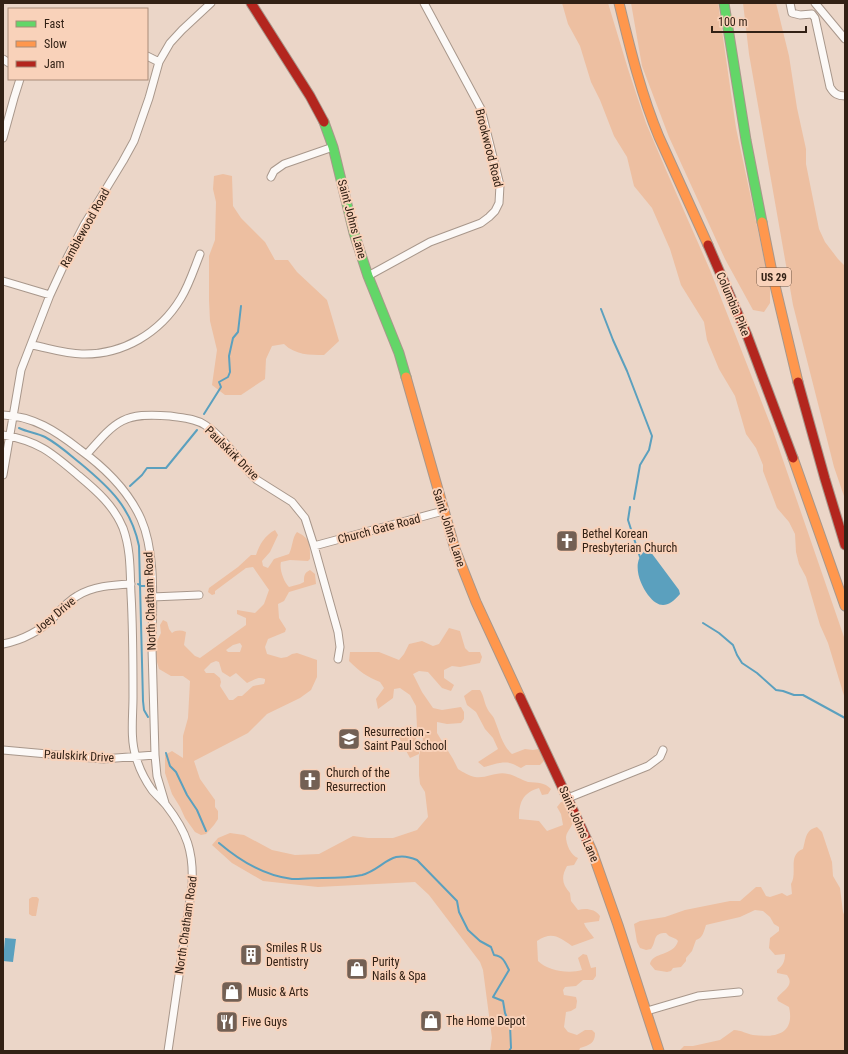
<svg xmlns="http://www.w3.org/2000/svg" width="848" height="1054" font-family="'Roboto Condensed',sans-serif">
<rect width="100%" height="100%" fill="#ebd6c8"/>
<path fill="#edbfa1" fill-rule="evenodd" d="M562 3H608L628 69 646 123 666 170 710 270 773 431 845 640V699L828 643 820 625 806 577 799 564 796 552 795 534 789 522 777 508 763 471V465L756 448 746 434 735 396 719 369 707 340 704 322 681 285 670 249 652 208 634 186 627 157 614 136 600 100 591 82 580 46 568 24Z
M631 3H718L736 128 770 287V303L764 312 753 310 725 259 669 137 642 66Z
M743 3H776L789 56 797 108 806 149V164L819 229 825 242 838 259 845 266V499L834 467 793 305 749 54Z
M223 174 232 176 233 206 241 218 265 242 275 260H288L297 272 327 300 339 341 324 355C310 355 295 355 284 344L272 346 266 359 265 379 241 395H225L212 385 217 350 210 321 209 300V256L215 240 216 202 213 189 214 176Z
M275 530 278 535 270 552 262 561 263 566 268 568 274 559 289 554C293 546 292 538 297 532 311 539 310 544 310 559L308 561 290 560 281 562C279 569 284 582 289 587L300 584 304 582C304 576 304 573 310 570L315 574 316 584 289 592 284 601 278 604 279 618 286 629 285 632 268 639 265 647 267 654 281 658 287 657 292 654 297 653 317 660V677L311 690 300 698 267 714 248 733 194 761 200 779 215 800V807L218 811V819L214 825 206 834 201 835 195 832 185 818 180 807 172 794 165 773V755L172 751 183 758V736L188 718 190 681 183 676H171L159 669 155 655 156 643 161 633 160 625 163 620 167 622 169 629 172 633C176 630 181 630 186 632L184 645 195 656 200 658 246 625V618L237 614V610L255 613 264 604 269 590 253 567 246 568 215 591V594L212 595 208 592 209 588 238 567 251 555H256C260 544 264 536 275 530ZM240 643 242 646 240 652H228L226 650 233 645ZM216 661 219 662 222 672 230 677 236 673 247 683C254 680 258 676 265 679V681L264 684 253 686 242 696H238L233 700H229L220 686 221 682 220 678 214 673H206L204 670 211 663Z
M449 628 460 631 465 648 469 652H480L482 657 480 663 460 667 452 666 444 670V678L454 685 451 691 442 688 428 672 419 671 413 674 422 692 433 708 442 710 461 707 464 712V719L461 723 447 724 437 722V733L453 759 458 769C463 772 469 776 475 777 486 779 496 771 508 774 515 775 521 780 528 782 538 783 544 782 551 789L548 794 542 795 539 788C522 793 519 803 519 819L539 821 547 831 563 825 561 814 557 807 561 802 568 803C570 808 572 814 573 819 574 826 567 830 566 837 566 844 571 856 578 858L574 865 567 866C561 877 562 884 570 893L571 901 578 910C586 908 595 909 600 916L599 921 584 923C586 929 591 933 594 938L572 946C559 937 552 931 537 941L538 961C548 971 569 974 582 970L578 958 583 954 587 955 591 968 596 967V976L593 980H583L576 986 565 987 563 990 564 995 576 997 577 1001 576 1008 571 1011 566 1012 564 1027 568 1032 577 1035 585 1030H592L595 1033C595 1044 589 1045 580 1048L579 1051H490L492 1038 483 970 480 962 429 895 415 882 318 887 263 881 232 863 212 845 218 838 230 833 244 835 272 850 295 855 319 854 353 836 368 838H393L417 830 428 817 425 792 420 784 419 775V756L423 739 417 728 416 706 410 695 400 688 394 689 393 698 378 709 376 699 384 688 380 682C367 677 359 671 349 661L350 652H379L399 660 404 654 409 644 422 641 433 646 439 644Z
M472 690H480C484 696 484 702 487 708 489 713 494 716 495 721 500 733 502 745 512 754L525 749 533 750 538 749 545 754V760L540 765H526L521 768C518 767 516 765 513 764 504 760 492 765 484 767L478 762 498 749 493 738 485 729 476 712 467 705 464 696Z
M410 727 419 744V754L410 758 397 734Z
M817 827 822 832 832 862 833 876 840 888 843 912 845 917V1051H679L684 1046H693L720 1040 734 1030C741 1030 747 1034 753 1035 776 1038 795 1034 789 1007L778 1001 777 998C783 990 795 986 787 975L777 973V970C783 966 785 961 785 954L775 955 769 948 770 938 779 931V927L774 924 770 917 763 911 755 910 740 917 710 924 706 925C704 931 703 938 696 940L692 951 686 958V961L681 967 673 968 671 971 667 972 655 970 650 964C652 952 674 956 678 941L676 939 669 936 666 933C652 933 657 941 651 949L646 950 640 948 637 942 634 924 640 921 665 917 685 910 730 901H740L756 887H761L766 896 770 897 782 893 787 896 792 894 791 884C798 873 787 855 803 849 806 839 805 830 817 827Z
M32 897H37L39 899 36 916H32L29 914V899Z"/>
<path fill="#5ba0be" d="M646 550 650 551 679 590 680 594C668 608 659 609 648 595 639 583 631 561 646 550Z
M5 938 16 939 13 962 3 961Z"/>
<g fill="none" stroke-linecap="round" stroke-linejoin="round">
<path stroke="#5ba0be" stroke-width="2" d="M601 309 613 340 627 371 652 436 649 450 640 465 634 499
M204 414 221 387 219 382 228 377 230 372 229 356 233 338 238 332 241 306
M19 428C27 432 37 433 45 437 58 444 69 454 80 463 109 487 131 507 139 546L143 701 144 710 148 717
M130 486 142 475 147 468H166L197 430
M630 507 628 520 640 557
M138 584 141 586H145
M703 623 719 633 733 645 737 655 742 663 757 673 776 690 783 691 794 695H803L845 718
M166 753 170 766 176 772 187 795 197 810 206 831
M219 843C239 860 265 876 292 879 302 879 312 878 322 878 335 878 349 878 362 875 384 869 390 848 417 860L457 901 459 912 468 930 480 941 491 947 494 955C503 956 505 962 509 970L493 997 503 1001 505 1013 510 1025 511 1048 509 1051"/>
<g stroke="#a8978b" stroke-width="9">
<path id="street" d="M790 3 792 13 800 15 812 14 815 18 830 87C834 94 838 96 845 96
M815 3 845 39
M147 56 159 62
M3 59 9 63
M3 138 14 98 20 79
M271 177 274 171 284 164 333 147
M368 276 430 242 481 223 489 217 495 211 499 203 500 185 481 109 424 3
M3 281 50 295
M32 345C48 348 65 354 82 354 123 355 160 333 181 298 189 285 194 269 200 254
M3 415C33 416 56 431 79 449 104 467 128 490 141 519 157 555 152 609 152 648 153 684 154 719 155 755L157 776 165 803
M3 435C39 441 52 453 79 476 97 491 114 506 123 528 131 550 130 572 131 594 133 628 133 663 133 697 133 716 130 739 136 757 139 768 145 780 152 790 156 795 162 800 166 805 187 832 194 852 192 886L168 1051
M87 454C116 421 123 412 170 416 182 418 194 418 205 425 221 435 238 459 251 474L257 480 292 502 305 518 314 546 338 632 340 647 338 659
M3 475 21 370 50 295 68 256 84 225 123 161 134 141 149 98 159 62 170 43 182 30 211 3
M314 546 443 511
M152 597 199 595
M3 644C23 640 40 631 54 617 61 609 68 601 77 596 93 586 112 585 131 584
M3 750 103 759 155 755
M568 798 648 766 660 757 663 750
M647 1011 698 996 739 992"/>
</g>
<g stroke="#a8978b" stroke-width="11">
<path id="fast" d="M724 3 746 140 762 222
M324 122 333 147 354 233 368 276 399 353 406 377"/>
</g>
<g stroke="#a8978b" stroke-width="11">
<path id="slow" d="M619 3C630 48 641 94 659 137 675 173 692 209 708 245
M762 222 773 277 798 382
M406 377 455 549 476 602 520 697
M793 458 845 606
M587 840 592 851 618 925 659 1051"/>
</g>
<g stroke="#a8978b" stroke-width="11">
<path id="jam" d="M251 3 310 96 324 122
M708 245 747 335 793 458
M798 382 825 479 845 545
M520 697 587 840"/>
</g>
<use href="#street" stroke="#fcf9f7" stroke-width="7"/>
<use href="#fast" stroke="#63d668" stroke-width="9"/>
<use href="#slow" stroke="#ff974d" stroke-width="9"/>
<use href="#jam" stroke="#b3261e" stroke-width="9"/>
</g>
<defs>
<g id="church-square" transform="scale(1.15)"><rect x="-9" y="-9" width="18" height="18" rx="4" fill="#736054" stroke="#f9d2ba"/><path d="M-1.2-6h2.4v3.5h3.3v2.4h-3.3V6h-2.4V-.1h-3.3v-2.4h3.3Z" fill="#fff"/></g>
<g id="school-square" transform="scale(1.15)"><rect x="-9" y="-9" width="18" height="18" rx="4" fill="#736054" stroke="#f9d2ba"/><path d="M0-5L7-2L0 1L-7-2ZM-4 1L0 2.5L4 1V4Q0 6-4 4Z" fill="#fff"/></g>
<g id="building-square" transform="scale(1.15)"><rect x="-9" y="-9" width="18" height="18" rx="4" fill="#736054" stroke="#f9d2ba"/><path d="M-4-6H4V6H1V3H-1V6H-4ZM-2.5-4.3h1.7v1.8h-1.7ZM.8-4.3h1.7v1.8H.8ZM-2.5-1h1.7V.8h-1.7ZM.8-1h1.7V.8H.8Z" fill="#fff"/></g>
<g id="shop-square" transform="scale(1.15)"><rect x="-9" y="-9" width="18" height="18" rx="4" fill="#736054" stroke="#f9d2ba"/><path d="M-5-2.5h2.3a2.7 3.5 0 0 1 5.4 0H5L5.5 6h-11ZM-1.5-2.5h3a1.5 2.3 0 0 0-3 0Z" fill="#fff"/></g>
<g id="restaurant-square" transform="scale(1.15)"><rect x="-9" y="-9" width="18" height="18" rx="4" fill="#736054" stroke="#f9d2ba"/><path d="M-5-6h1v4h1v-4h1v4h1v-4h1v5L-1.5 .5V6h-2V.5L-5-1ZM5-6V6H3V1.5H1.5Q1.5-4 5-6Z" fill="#fff"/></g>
</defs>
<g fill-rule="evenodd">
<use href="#church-square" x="567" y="541"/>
<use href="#school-square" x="349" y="739"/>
<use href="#church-square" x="310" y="780"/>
<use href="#building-square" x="251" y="955"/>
<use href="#shop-square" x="357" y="969"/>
<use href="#shop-square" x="232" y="992"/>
<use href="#shop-square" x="431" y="1021"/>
<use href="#restaurant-square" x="227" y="1022"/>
</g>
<g text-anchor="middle" stroke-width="4" stroke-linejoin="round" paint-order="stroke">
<rect fill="#f9d2ba" stroke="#6e5646" stroke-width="1" x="757" y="268" width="34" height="18" rx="3"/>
<g font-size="11" font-weight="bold" fill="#322115">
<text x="774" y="281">US 29</text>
</g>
<g font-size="12" fill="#322115" stroke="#f9d2ba">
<text transform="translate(489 148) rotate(76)" y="4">Brookwood Road</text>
<text transform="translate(352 219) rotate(75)" y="4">Saint Johns Lane</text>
<text transform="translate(85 228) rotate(-61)" y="4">Ramblewood Road</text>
<text transform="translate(733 304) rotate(67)" y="4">Columbia Pike</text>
<text transform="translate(232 453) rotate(45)" y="4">Paulskirk Drive</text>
<text transform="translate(449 528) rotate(72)" y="4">Saint Johns Lane</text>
<text transform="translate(379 529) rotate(-15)" y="4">Church Gate Road</text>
<text transform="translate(150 601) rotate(-92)" y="4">North Chatham Road</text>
<text transform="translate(55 615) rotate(-40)" y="4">Joey Drive</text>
<text transform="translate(79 756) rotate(3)" y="4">Paulskirk Drive</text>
<text transform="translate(579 824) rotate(66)" y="4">Saint Johns Lane</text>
<text transform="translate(186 925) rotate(-82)" y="4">North Chatham Road</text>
</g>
<g font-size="12" fill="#322115" stroke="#f9d2ba" text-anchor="start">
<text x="582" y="538">Bethel Korean<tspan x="582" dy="14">Presbyterian Church</tspan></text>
<text x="364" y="736">Resurrection -<tspan x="364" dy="14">Saint Paul School</tspan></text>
<text x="326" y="777">Church of the<tspan x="326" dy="14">Resurrection</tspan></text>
<text x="266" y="952">Smiles R Us<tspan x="266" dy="14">Dentistry</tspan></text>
<text x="372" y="966">Purity<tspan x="372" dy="14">Nails &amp; Spa</tspan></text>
<text x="248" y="996">Music &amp; Arts</text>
<text x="446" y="1025">The Home Depot</text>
<text x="242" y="1026">Five Guys</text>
</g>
</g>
<rect width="848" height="1054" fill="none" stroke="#322115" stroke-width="8"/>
<rect x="8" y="8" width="140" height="72" fill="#f9d2ba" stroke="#a98b78"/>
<rect x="16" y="21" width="20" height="6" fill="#63d668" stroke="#a98b78"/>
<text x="44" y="28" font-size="12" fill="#322115">Fast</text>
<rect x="16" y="41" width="20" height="6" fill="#ff974d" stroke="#a98b78"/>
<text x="44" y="48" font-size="12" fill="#322115">Slow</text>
<rect x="16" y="61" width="20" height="6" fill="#b3261e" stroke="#a98b78"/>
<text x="44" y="68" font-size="12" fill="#322115">Jam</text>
<path d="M712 26v6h94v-6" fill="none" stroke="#322115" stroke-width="2"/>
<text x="718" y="26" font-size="12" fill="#322115" stroke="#f9d2ba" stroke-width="3" paint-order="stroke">100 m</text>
</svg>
